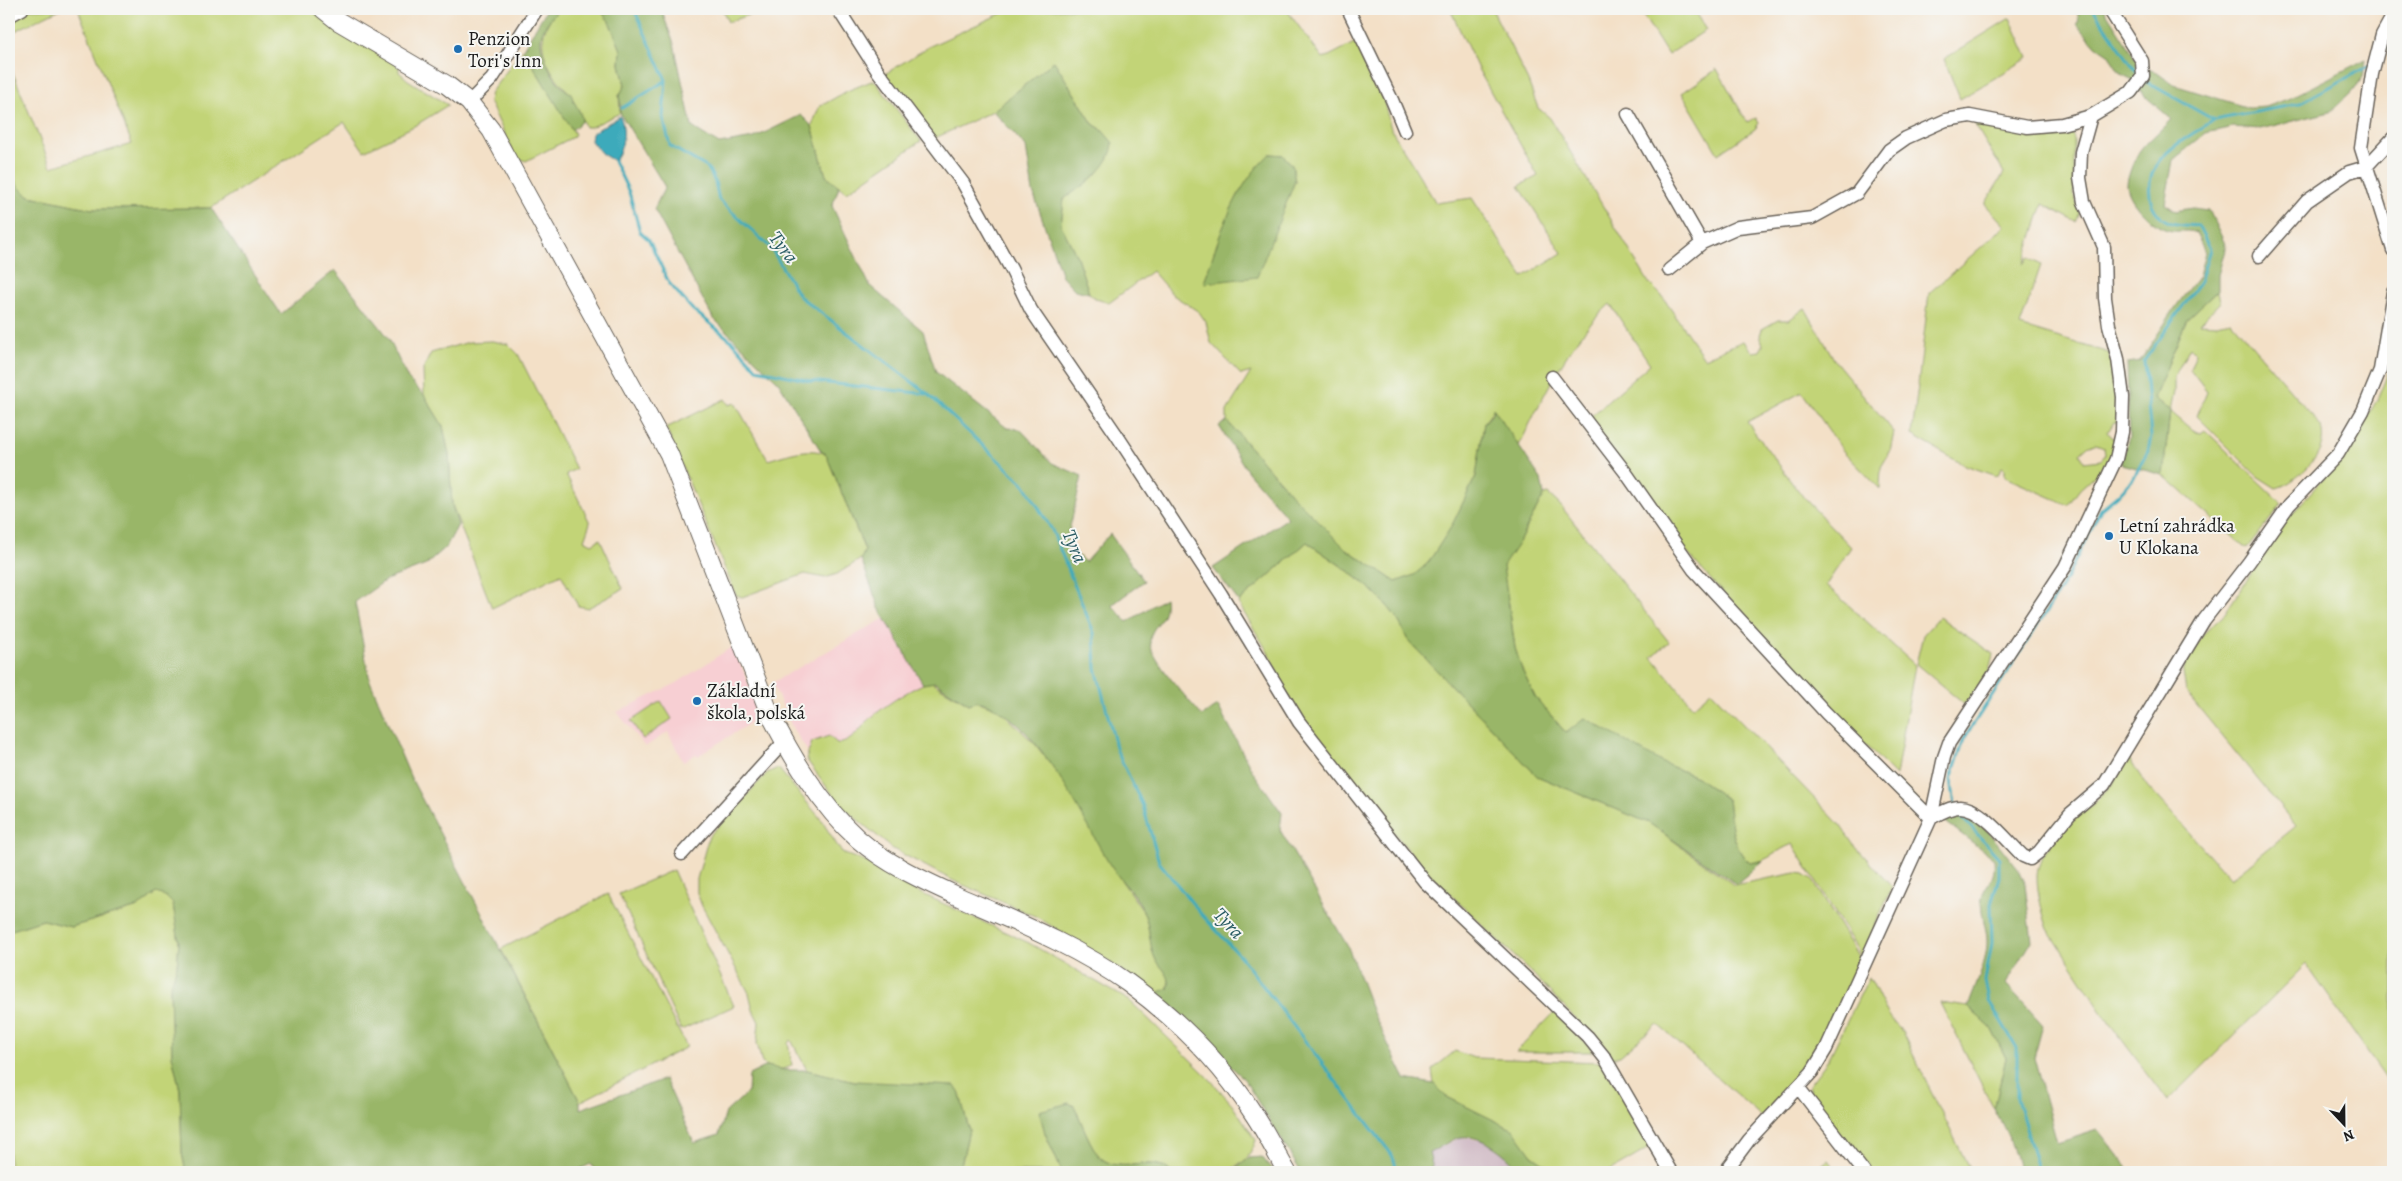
<svg xmlns="http://www.w3.org/2000/svg" width="2402" height="1181" font-family="Alegreya,serif">
<rect width="100%" height="100%" fill="#f6f6f2"/>
<filter id="ink" filterUnits="userSpaceOnUse"><feTurbulence type="fractalNoise" baseFrequency=".02" numOctaves="2"/><feDisplacementMap in="SourceGraphic" scale="10" xChannelSelector="R" yChannelSelector="G"/><feConvolveMatrix kernelMatrix="1 2 1 2 8 2 1 2 1" color-interpolation-filters="sRGB"/></filter>
<filter id="wash" filterUnits="userSpaceOnUse"><feTurbulence type="fractalNoise" baseFrequency=".0096" numOctaves="4" result="noise"/><feDisplacementMap in="SourceGraphic" scale="20" xChannelSelector="R" yChannelSelector="G"/><feGaussianBlur stdDeviation="1.12" result="paint"/><feColorMatrix in="noise" values="0 0 0 0 0 0 0 0 0 0 0 0 0 0 0 0 0 1.4 0 .05"/><feComposite in="paint" operator="in"/></filter>
<g filter="url(#wash)">
<rect width="100%" height="100%" fill="#f3e0c7"/>
<path fill="#f7cfd3" d="M885 618 923 684 888 704 872 717 858 734 843 743 811 748 808 752 793 729 772 683Z
M733 646 751 690 758 718 698 756 696 754 683 762 668 732 645 747 617 712 677 683Z"/>
<path fill="#d2bdc7" d="M1461 1137 1485 1141 1511 1159 1521 1172H1434L1429 1153Z"/>
<path fill="#c2d477" stroke="#6f784a" fill-rule="evenodd" d="M29 9H60L9 34V20Z
M78 9H310L399 66V72L408 80 448 105 416 125 364 151 344 122 211 208 92 209 30 196 22 191 15 182 9 165V63L51 167 132 144Z
M560 9H599L609 21 621 50 620 64 625 85 619 96 620 113 591 127H585L578 109 572 103V95C546 72 528 36 560 9Z
M722 9H765L728 22Z
M1011 9H1286L1323 59 1360 40 1364 50 1365 65 1383 97 1391 129 1436 203 1472 198 1523 277 1562 253 1519 186 1538 176 1478 69 1450 9H1492L1528 81 1538 108 1550 118 1649 283 1662 296 1704 358 1743 341 1753 352 1760 351 1763 345 1760 335 1762 329 1778 320H1789L1805 308 1835 361 1894 432 1890 452 1881 467 1880 489 1844 452 1802 392 1747 422 1804 498 1851 547 1826 585 1915 665 1896 776C1822 702 1751 626 1682 547L1683 544 1588 419 1650 364 1610 304C1567 343 1543 397 1518 448L1494 409 1484 423 1476 476 1451 528 1428 563 1415 575 1396 582 1346 549 1291 494 1227 421V411L1251 372 1241 375 1211 343 1206 322 1199 312 1173 295 1152 271 1109 303 1096 299 1089 293 1077 257 1061 225 1064 199 1097 174 1109 157 1101 129 1093 124 1054 61 993 111 933 139 885 74 928 47ZM1270 154 1283 155 1292 165 1295 181 1274 231 1204 283 1218 242 1238 195Z
M1639 9H1693L1706 30 1668 55Z
M2010 18 2028 58 1960 99 1944 59Z
M523 49 575 134 573 137 526 161 516 158 489 101 491 92Z
M1717 69 1747 122 1756 118 1759 123 1755 129 1718 154 1682 93Z
M874 80 921 141 847 192 826 176 812 126 819 107 847 91Z
M1974 123 2022 131 2023 135H2029L2032 131 2070 127 2074 139V194L2080 213 2076 222 2043 204 2023 265 2028 257 2041 265 2020 326 2109 353 2116 376 2118 422H2114L2108 432 2113 439 2117 434 2111 461 2080 489 2068 505 2005 477V469L2002 467 1997 476 1962 464 1912 435 1929 293 2005 226 1985 204 2004 173ZM2096 444 2104 447 2105 455 2101 460 2084 462 2080 453 2089 445Z
M2218 290 2220 302 2200 323 2216 324 2231 321 2321 426C2322 431 2323 437 2322 442 2319 460 2294 484 2276 488L2257 476 2197 416 2207 391 2190 369 2196 353 2190 347 2174 377V392L2170 411 2193 431 2201 433 2205 430 2282 504 2247 549 2163 475 2170 411 2154 398 2187 319Z
M2393 333V1088L2306 964 2168 1101 2110 1024 2048 929C2043 916 2034 882 2038 868 2049 833 2086 814 2109 788 2116 779 2122 768 2129 759L2147 786 2231 879 2296 826 2186 692 2183 672 2185 665 2204 633 2223 616 2286 521 2349 448 2377 400 2390 368Z
M492 341 508 344 518 354 576 469 566 474 590 523 584 540 592 544 600 539 623 589 588 608 578 606 561 574 492 608 452 505 449 455 443 426 424 395 423 369 431 353 469 342Z
M725 399 729 405 735 403 768 460C785 455 809 446 826 454L865 551 861 559 837 574 825 578 805 574 742 597 736 595 666 428Z
M1548 494 1560 505 1669 642 1652 657 1693 707 1711 691 1840 825 1853 844 1892 886 1862 957 1793 844C1775 850 1771 861 1750 863 1732 849 1731 821 1728 800L1697 777 1663 763 1566 733 1535 697 1522 670 1515 648 1509 604 1502 570 1504 561 1518 544 1544 495Z
M1307 542C1342 568 1392 595 1407 639L1537 776 1649 823 1734 885 1796 873 1804 874 1812 879 1861 961 1812 1061 1801 1076 1762 1117 1657 1024 1620 1056 1612 1058 1533 974 1428 873 1354 786 1294 708 1268 652 1238 603Z
M1939 617 1993 654 1989 671 1965 705 1916 664 1923 635Z
M930 681 969 704 977 701 1000 710 1035 744 1063 780 1112 867 1145 914 1155 958 1169 977 1168 989 1154 994 1111 963 1037 917 954 881 893 849 841 806 806 759 812 742 829 736 838 744C855 741 861 726 873 716 890 702 910 689 930 681Z
M661 701 672 719 643 739 631 721Z
M778 768 820 818 842 853 866 862 916 891 1029 943 1130 1001 1207 1076 1232 1104 1256 1140C1244 1181 1206 1172 1171 1172 1151 1153 1122 1176 1101 1158 1090 1148 1081 1120 1074 1106L1069 1103 1045 1133 1062 1172H965L961 1165 969 1130 959 1091 854 1081 807 1070 791 1040 788 1043 792 1065C784 1072 771 1069 762 1063L757 1043 759 1022 753 1010 749 993 702 906 697 893V879L709 836 767 773Z
M673 870 734 1006 681 1030 619 894Z
M156 893 165 895 173 904 179 942 177 966 170 989 172 1055 180 1090 182 1153 186 1172H9V931L43 920 71 927 138 907Z
M608 894 687 1047 580 1102 501 949Z
M1869 977C1879 994 1886 1017 1900 1028L1971 1172H1867L1809 1092V1085L1828 1060Z
M1940 1003 1968 1007 1991 1028 2006 1058 1994 1109Z
M1555 1012 1590 1047 1592 1052H1516Z
M1455 1051 1474 1058 1602 1062 1653 1146 1608 1172H1557L1532 1155 1513 1130 1447 1097 1434 1084 1432 1070Z
M1828 1160 1837 1172H1813Z"/>
<path fill="#99b668" stroke="#5a6942" d="M547 9H560C552 16 542 28 541 39 540 55 556 87 571 93 574 106 581 109 582 121L572 130 523 49Z
M599 9H661L674 44 692 127 719 144 754 138 801 115 812 126 826 176 839 187 832 206 870 286 923 331 936 372 1007 428 1020 429 1052 463 1082 476 1066 544 1085 562 1110 534 1144 581 1112 605 1127 622 1165 598C1168 622 1152 623 1150 640 1148 657 1190 701 1202 716L1218 706 1253 772 1282 813 1280 830 1348 947 1374 1015 1405 1079 1434 1084 1447 1097 1514 1130 1532 1155 1557 1172H1521C1509 1156 1483 1134 1461 1137 1451 1139 1438 1149 1429 1153L1434 1172H1301L1244 1079 1156 993 1168 989C1173 974 1159 968 1154 956 1149 943 1150 928 1145 915 1138 896 1121 882 1110 865 1081 817 1036 714 977 701L969 704 935 682 923 684 879 608 861 559 865 550 826 454 821 451 779 383 713 318 654 209 665 187 620 113 621 106 619 96 625 85 620 64 621 50 609 21Z
M2077 9H2104L2139 64 2153 70 2174 85 2249 108 2266 107 2290 98 2366 59 2363 77 2352 92 2330 112 2260 129 2233 127 2206 133 2173 160 2165 204 2176 211 2193 208 2209 210 2226 246 2218 275V290L2187 319 2154 398 2170 411 2163 475 2121 464 2129 437 2127 363 2140 361 2177 305 2199 276 2205 252 2196 233C2184 228 2175 235 2160 227 2148 220 2128 200 2127 185 2127 178 2133 162 2137 156 2144 143 2161 131 2171 119L2145 96 2133 80 2121 74 2108 54 2096 46 2077 24 2079 22Z
M1054 61 1093 124 1101 129 1113 143C1111 169 1083 185 1064 199L1061 225 1077 257 1089 293 1075 290 1062 276 1033 192 1026 147 993 111Z
M1270 154 1283 155 1292 165 1295 181 1257 277 1204 283C1218 239 1234 186 1270 154Z
M9 165C14 179 17 189 30 196L92 209 211 208 281 314 335 270 388 337 408 379 424 395 443 426 449 455 452 505 458 525 446 547 426 565 386 580 355 602 370 681 411 778 580 1102V1109L665 1079 694 1143 719 1135 726 1112 748 1092 749 1075 767 1066 784 1070H807L854 1081 955 1086 959 1091 969 1130 961 1165 965 1172H596L591 1164 573 1172H186L182 1153 180 1090 172 1055 170 988 177 966 179 942 173 904 165 896 156 893 138 907 71 927 43 920 9 931Z
M1493 408 1541 479 1544 495 1518 544 1503 566 1515 648 1522 670 1535 697 1566 733 1585 718 1663 763 1697 777 1728 800C1731 821 1732 849 1750 863L1763 861 1736 884 1649 823 1537 776 1407 639C1392 596 1343 568 1307 542L1239 602 1213 568 1288 518 1248 472 1219 426 1227 421 1291 494 1346 549 1396 582 1414 575 1428 563 1451 527 1476 476 1484 423 1493 413Z
M1963 814 1988 831 2018 869 2025 885 2032 941 2006 984 2043 1025 2034 1058 2057 1143 2098 1130 2131 1172H2019C2016 1150 2005 1129 1994 1109L2006 1058 1991 1028 1968 1007C1975 987 1986 965 1987 944 1988 928 1979 914 1982 898 1986 880 1996 883 1994 859L1943 820 1953 815Z
M1069 1103 1074 1106C1081 1120 1090 1147 1101 1158 1122 1176 1151 1153 1171 1172H1062L1045 1133 1039 1111Z
M1262 1157 1274 1172H1236L1237 1168 1249 1158Z"/>
<path fill="#3caabb" stroke="#2c636c" d="M620 116C626 129 624 150 614 161L602 154 591 141 592 133Z"/>
<g fill="none" stroke-linecap="round" stroke-linejoin="round">
<path stroke="#3caabb" stroke-width="3" d="M634 9 666 80 663 116 670 146 708 168 715 182 719 200 771 248 799 296 928 394 1025 485 1052 530 1094 633 1096 668 1117 751 1143 806 1159 862 1201 914 1241 957 1392 1155 1398 1172
M2093 9 2138 74
M2382 57 2393 35
M622 108 665 81
M2214 120 2298 104 2369 66
M614 161 629 192 640 232 649 240 669 283 692 309 733 342 757 369 810 381 927 394
M1955 805 1951 779 1964 739 2062 587 2101 509 2117 496 2133 479 2148 451 2151 437 2144 361 2200 282 2210 249 2198 226C2186 225 2171 226 2161 217 2145 203 2147 177 2159 161 2173 144 2196 132 2214 120L2143 80
M1956 811 1999 858V877L1991 904 1992 943 1985 981 1989 1001 2017 1048V1098L2039 1172"/>
</g>
</g>
<g filter="url(#ink)">
<g fill="none" stroke-linecap="round" stroke-linejoin="round">
<g stroke="#676158" stroke-width="15">
<path id="street" d="M838 9 877 70 963 183 1011 269 1031 310 1116 434 1221 594 1299 722 1425 882 1588 1037 1605 1058 1671 1172
M1348 9 1392 100 1405 131
M2393 15 2382 35 2372 74 2361 148 2393 250
M9 16 22 9
M469 102 492 79 537 9
M1628 114 1702 243 1669 270
M1702 243 1738 227 1812 218 1857 193 1889 150 1906 138 1946 120 1970 116 2027 127 2062 124 2091 116 2131 92 2143 76 2142 61 2109 9
M2259 256 2307 201 2349 172 2366 167 2393 138
M1552 377 1626 473 1694 570 1826 713 1931 818
M1931 818C1940 813 1950 807 1960 807 1982 807 2008 842 2023 856L2030 859 2039 852 2070 814 2104 785 2204 620 2249 562 2289 505 2338 454 2363 411 2380 370 2393 292
M682 854 784 742
M1798 1087 1864 1172
M1725 1172 1749 1140 1812 1072 1826 1049 1931 818 1944 757 1949 743 2065 567 2116 459 2122 432 2123 397 2118 359 2109 325 2105 298 2104 247 2084 202 2080 178 2081 152 2091 116"/>
</g>
<g stroke="#676158" stroke-width="20">
<path id="secondary" d="M323 9 338 21 447 85 469 102 491 130 669 454 769 712C792 757 820 805 858 839 889 866 929 883 966 900 1021 924 1079 948 1128 983 1176 1018 1221 1063 1253 1113 1266 1132 1276 1153 1287 1172"/>
</g>
<use href="#street" stroke="#fff" stroke-width="12"/>
<use href="#secondary" stroke="#fff" stroke-width="18"/>
</g>
</g>
<g fill="#1f6fb2" stroke="#f6f6f2" stroke-width="2">
<circle cx="458" cy="49" r="5"/>
<circle cx="2109" cy="536" r="5"/>
<circle cx="697" cy="701" r="5"/>
</g>
<g text-anchor="middle" stroke-width="4" stroke-linejoin="round" paint-order="stroke">
<g font-size="19" fill="#1c1c1c" stroke="#f6f6f2" text-anchor="start">
<text x="468" y="45">Penzion<tspan x="468" dy="22">Tori's Inn</tspan></text>
<text x="2119" y="532">Letní zahrádka<tspan x="2119" dy="22">U Klokana</tspan></text>
<text x="707" y="697">Základní<tspan x="707" dy="22">škola, polská</tspan></text>
</g>
<g font-size="20" font-style="italic" fill="#2a5c64" stroke="#f6f6f2">
<text transform="translate(784 247) rotate(53)" y="7">Tyra</text>
<text transform="translate(1075 546) rotate(67)" y="7">Tyra</text>
<text transform="translate(1229 923) rotate(47)" y="7">Tyra</text>
</g>
</g>
<rect width="2402" height="1181" fill="none" stroke="#f6f6f2" stroke-width="30"/>
<g transform="translate(2344 1124) rotate(158)" stroke="#f6f6f2" stroke-width="4" paint-order="stroke">
<path d="M0-4L9 19L0 12L-9 19Z" fill="#1c1c1c"/>
<text y="-8" font-size="14" font-weight="bold" text-anchor="middle" fill="#1c1c1c">N</text>
</g>
</svg>
